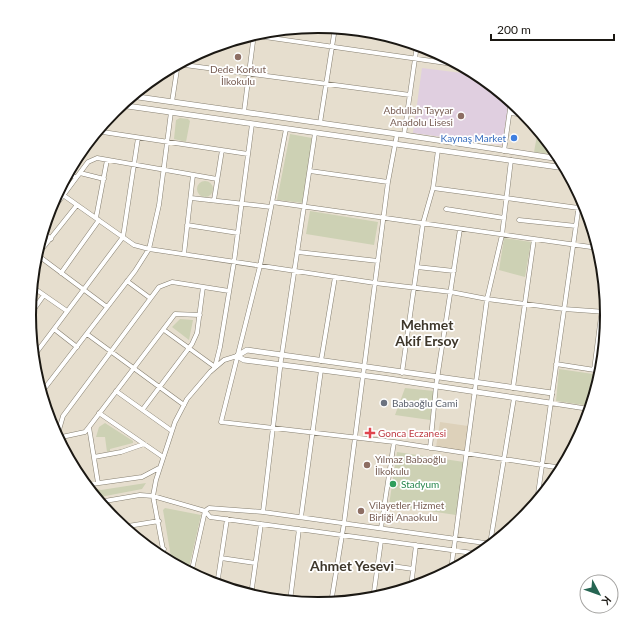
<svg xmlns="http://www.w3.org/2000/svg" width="635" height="630" font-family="Lato,sans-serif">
<rect width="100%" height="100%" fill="#e6dece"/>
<path fill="#ddd1ba" d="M440 422 468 426 465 451 436 447Z"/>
<path fill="#e0cfe0" d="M422 68 478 75 509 100 502 145 413 133Z"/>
<path fill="#cdd1b4" d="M180 118 188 119 190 121 186 142 174 139 176 120Z
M538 130 558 155 534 152Z
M290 134 312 138 303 203 277 200Z
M197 189a8 8 0 1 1 16 0a8 8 0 1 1-16 0Z
M310 211 378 222 374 245 306 234Z
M504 238 531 242 525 277 499 270Z
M180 319 193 320 189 340 172 327Z
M559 369 600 375 590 406 556 401Z
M405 388 434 391 430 420 395 415Z
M105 423 133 441V443L110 449V451L107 452 105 437H96L99 427Z
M397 452 464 462 456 515 389 505Z
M146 483 142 489 95 498 87 487H92L101 490Z
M165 508 201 515 188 572 172 563 163 510Z"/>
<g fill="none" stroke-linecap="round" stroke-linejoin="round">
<g stroke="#867f70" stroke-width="5">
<path id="minor" d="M250 35 460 65
M177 64 410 95
M172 102 178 63
M244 112 254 34
M510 113 526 115
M320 123 335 28
M286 129 260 266 221 422 394 442 562 468
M96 131 248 154
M404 135 417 45
M504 151 511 102
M310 171 388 182
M68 172 76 178
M80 173 104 179
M433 188 586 209
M63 195 134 245 149 249 375 283 451 292 487 299 564 309 606 312
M191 198 271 207
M214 200 222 150
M272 202 598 248
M446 209 504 218
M47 217 88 162 97 158 217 179
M96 218 107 160
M519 220 576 226
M187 225 238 233
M42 231 51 239
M298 252 378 261
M36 254 107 307
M184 254 193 175
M34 259 77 205
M417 267 454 271
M61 273 99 220
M127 281 150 298
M31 286 67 311
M29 316 44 295
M54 329 77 347
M164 330 215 367 220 347 234 262 252 124
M87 334 184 405
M33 357 123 237 138 138
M321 361 335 277
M556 364 601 371
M594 370 604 293
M402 373 423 223 433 188 438 150
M513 388 534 239
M116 391 172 431
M41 393 135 271 149 249 159 205 171 112
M550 403 589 409
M143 409 192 344 197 333 203 287
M99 413 163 457
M89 427 98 483
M57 438 85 432 89 427 175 314 200 315
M62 447 59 430 63 416 159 287 172 282 229 291
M430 448 436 386 460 229
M94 457 121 452 144 444
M85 485 142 477 159 468
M537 501 580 197
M99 502 140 495 153 496 205 511 210 517 480 554
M263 512 281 360 315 133
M301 517 321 370
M122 527 159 521
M381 528 394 442
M490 544 514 398
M151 551 164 549
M221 558 255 563
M165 560 153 496 156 480 175 422 187 399 210 372 224 360 237 356
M378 564 413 569
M451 570 487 299 502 235 511 160
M191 574 205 511 209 508 263 512 492 544
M217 585 227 519
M411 587 416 545
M251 595 261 524
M373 599 381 541
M290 601 299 529
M331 603 344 523 388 182 397 134"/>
</g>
<g stroke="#867f70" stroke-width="6">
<path id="tertiary" d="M131 96 404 135 560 159
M120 105 565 168
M550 403 383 378 244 360 237 356 247 350 552 393"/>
</g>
<use href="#minor" stroke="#fff" stroke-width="4"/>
<use href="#tertiary" stroke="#fff" stroke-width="5"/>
</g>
<g fill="#8d6e63" stroke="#fff" stroke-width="1.5">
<circle cx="238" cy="57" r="4"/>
<circle cx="461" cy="116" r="4"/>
<circle cx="367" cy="465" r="4"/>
<circle cx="361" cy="511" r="4"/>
</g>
<circle fill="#3f7fe0" stroke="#fff" stroke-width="1.5" cx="514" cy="138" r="4"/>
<circle fill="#6b7280" stroke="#fff" stroke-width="1.5" cx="384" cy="403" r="4"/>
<path fill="#e0444e" stroke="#fff" stroke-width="1.5" d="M368 427h4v4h4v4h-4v4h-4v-4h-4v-4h4z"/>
<circle fill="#2e9e5b" stroke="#fff" stroke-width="1.5" cx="393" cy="484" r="4"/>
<g text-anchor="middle" stroke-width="3.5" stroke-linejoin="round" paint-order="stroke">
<g font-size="10" fill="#785e54" stroke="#fff" text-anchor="start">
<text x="238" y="73" text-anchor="middle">Dede Korkut<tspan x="238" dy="12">İlkokulu</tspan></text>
<text x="453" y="114" text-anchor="end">Abdullah Tayyar<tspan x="453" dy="12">Anadolu Lisesi</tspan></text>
<text x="375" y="463">Yılmaz Babaoğlu<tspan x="375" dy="12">İlkokulu</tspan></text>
<text x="369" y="509">Vilayetler Hizmet<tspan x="369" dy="12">Birliği Anaokulu</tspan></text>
</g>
<g font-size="10" fill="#366cbe" stroke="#fff" text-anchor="end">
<text x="506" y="142">Kaynaş Market</text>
</g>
<g font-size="10" fill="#5b616d" stroke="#fff" text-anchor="start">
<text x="392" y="407">Babaoğlu Cami</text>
</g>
<g font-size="10" fill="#be3a42" stroke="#fff" text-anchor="start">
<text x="378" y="437">Gonca Eczanesi</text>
</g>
<g font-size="10" fill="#27864d" stroke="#fff" text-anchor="start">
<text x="401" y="488">Stadyum</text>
</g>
<g font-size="14" font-weight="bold" fill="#3e372b" stroke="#fff">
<text x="427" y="330">Mehmet<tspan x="427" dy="16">Akif Ersoy</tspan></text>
<text x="352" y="571">Ahmet Yesevi</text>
</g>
</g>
<path d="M0 0H635V630H0ZM36 315a282 282 0 1 1 564 0a282 282 0 1 1-564 0Z" fill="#fff" fill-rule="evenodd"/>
<path fill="none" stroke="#1b1813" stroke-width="2" d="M36 315a282 282 0 1 1 564 0a282 282 0 1 1-564 0Z"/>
<g transform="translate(599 594) rotate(131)"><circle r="19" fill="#ffffff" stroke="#a4a3a1"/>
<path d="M0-3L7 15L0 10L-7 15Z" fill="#266552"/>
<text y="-6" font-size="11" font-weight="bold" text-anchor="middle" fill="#1b1813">K</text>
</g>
<path d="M491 34v6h123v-6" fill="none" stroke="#1b1813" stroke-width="2"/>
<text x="497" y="34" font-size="12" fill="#1b1813" stroke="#ffffff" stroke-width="3" paint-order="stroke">200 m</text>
</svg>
